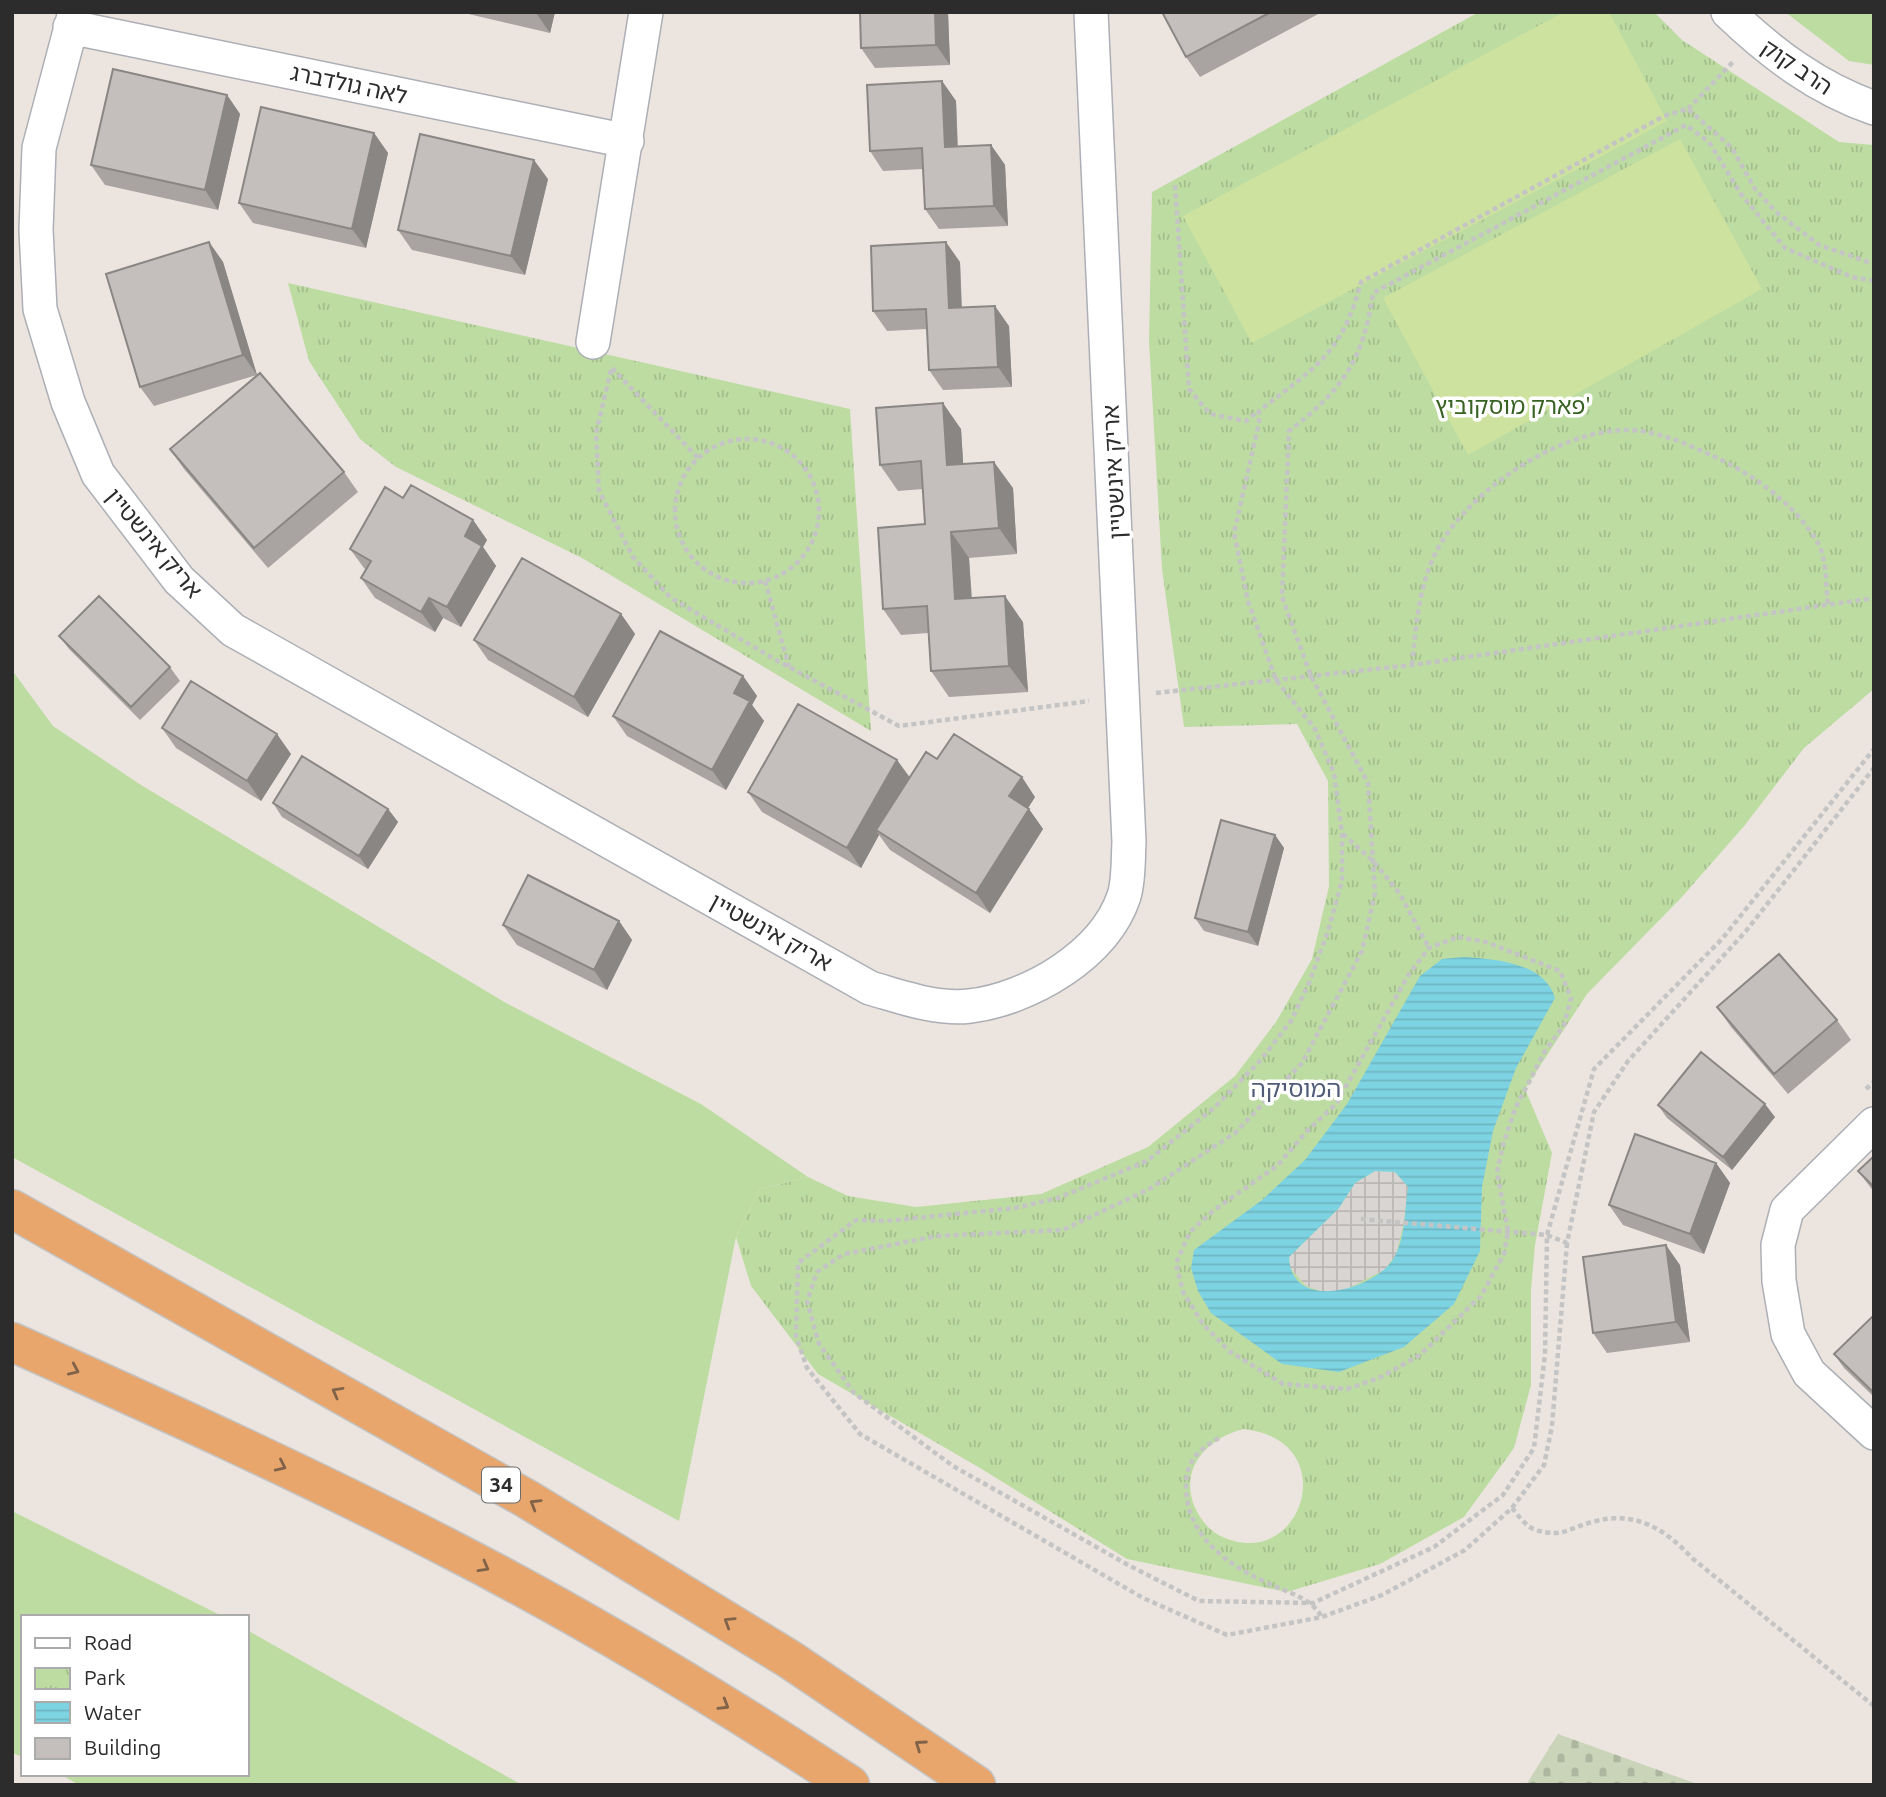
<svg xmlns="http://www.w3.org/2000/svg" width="1886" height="1797" font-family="Ubuntu,'Noto Sans Hebrew',sans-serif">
<defs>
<pattern id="cemetery-stones" width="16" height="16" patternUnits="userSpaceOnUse" patternTransform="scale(1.75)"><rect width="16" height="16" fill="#c9d4b8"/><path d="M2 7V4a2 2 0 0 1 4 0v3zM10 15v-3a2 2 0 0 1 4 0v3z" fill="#adb69e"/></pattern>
<pattern id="park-tufts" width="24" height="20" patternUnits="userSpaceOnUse" patternTransform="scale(1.75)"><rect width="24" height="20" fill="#bddca2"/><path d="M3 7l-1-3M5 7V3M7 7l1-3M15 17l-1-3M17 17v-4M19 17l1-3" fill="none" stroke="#a3bd8c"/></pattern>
<pattern id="plaza-grid" width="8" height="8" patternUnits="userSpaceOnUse" patternTransform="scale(1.75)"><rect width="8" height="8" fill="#d8d5d2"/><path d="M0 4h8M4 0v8" fill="none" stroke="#bab7b4"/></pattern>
<pattern id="water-rules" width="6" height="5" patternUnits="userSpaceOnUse" patternTransform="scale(1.75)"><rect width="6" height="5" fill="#7ed3e2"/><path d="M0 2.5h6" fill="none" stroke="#6db5c2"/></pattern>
</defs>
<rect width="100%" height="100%" fill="#ece5df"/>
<path fill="#bddca2" d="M1785 12H1874V65L1849 61Z
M12 670 53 726 141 785 506 1003 701 1104 808 1177 760 1189 736 1237 679 1521 12 1157Z
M12 1511 224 1617H23V1757L12 1753Z
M247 1630 522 1785H79L60 1774H247Z"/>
<path fill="url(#cemetery-stones)" d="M1558 1734 1700 1785H1526Z"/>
<path fill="url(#park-tufts)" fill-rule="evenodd" d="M1479 12H1654L1682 40 1839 142 1874 145V689L1804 748 1745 825 1681 898 1587 994 1525 1089 1552 1153 1535 1245 1531 1290V1385L1514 1448 1464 1517 1380 1564 1287 1592 1127 1559 980 1468 818 1374 751 1286 736 1237 760 1189 808 1177 848 1196 916 1207 1041 1194 1148 1147 1235 1076 1276 1022 1312 959 1329 886 1328 781 1297 724 1184 727 1162 569 1149 341 1152 192ZM1244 1429C1340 1440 1306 1560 1234 1541 1222 1538 1211 1532 1203 1521 1173 1480 1199 1440 1244 1429Z
M288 283 850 409 871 731 582 558 396 467 360 439 309 361Z"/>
<path fill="#cee29f" d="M1564 12H1609L1667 121 1252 343 1183 216Z
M1680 139 1762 289 1468 455 1383 298Z"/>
<path fill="url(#plaza-grid)" d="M1375 1171 1395 1172 1408 1187 1404 1222 1396 1255 1384 1270 1341 1292 1326 1293 1306 1286 1290 1268 1289 1257 1339 1208 1355 1183Z"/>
<path fill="url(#water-rules)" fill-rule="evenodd" d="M1464 957C1496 959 1545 963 1555 998L1516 1068 1493 1131 1482 1187 1480 1251 1454 1304 1404 1347 1339 1372 1282 1364 1211 1313 1198 1291 1191 1268 1194 1250 1262 1200 1305 1160 1347 1104 1420 976 1442 959ZM1375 1171 1395 1172 1408 1187C1404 1212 1406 1240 1392 1261 1370 1291 1291 1312 1289 1257L1339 1208 1355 1183Z"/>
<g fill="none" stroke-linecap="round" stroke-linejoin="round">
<g stroke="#acafb6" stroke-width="36">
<path id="minor" d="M75 12 39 148 36 230 40 309 68 402 98 474 179 580 233 630 870 988C902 997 936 1010 970 1006 1028 999 1104 956 1124 896 1129 880 1128 859 1129 842L1091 12
M1728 12C1772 54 1817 88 1874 108
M70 27 627 141
M593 342 646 12
M1874 1124 1787 1210 1778 1245 1779 1281 1788 1334 1809 1373 1874 1433"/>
</g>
<g stroke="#c4c4c4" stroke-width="41">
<path id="trunk" d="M12 1209 527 1499 789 1659 976 1785
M12 1342C159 1408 305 1474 448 1548 587 1619 720 1700 850 1785"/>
</g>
<path stroke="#c4c4c4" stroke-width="4.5" stroke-dasharray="5 3.5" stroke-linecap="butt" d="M1688 109 1733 62
M1175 185 1189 389 1210 414 1246 421 1258 411
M1874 281 1852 277 1785 248 1741 194 1709 142 1686 125 1373 293C1363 361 1343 389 1289 431L1282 597 1311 676 1368 783 1375 893 1362 951 1302 1063 1235 1133 1151 1188 1063 1230 937 1236 844 1254 817 1272 807 1301 819 1344 854 1393 953 1466 1130 1566 1199 1601 1313 1603 1434 1547 1503 1495 1534 1448 1545 1354 1547 1235 1594 1069 1722 939 1874 749
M612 368 698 458
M611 370 596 433 599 491 633 557 671 598 776 660 899 726 1089 701
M675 511a72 72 0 1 1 144 0a72 72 0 1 1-144 0Z
M765 581 789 667
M1412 665C1416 628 1418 591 1434 556 1463 494 1557 430 1627 430 1655 430 1687 444 1713 456 1754 475 1794 503 1818 543 1827 559 1826 588 1828 606
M1156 693 1412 665 1874 598
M1343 834 1374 862 1400 894 1429 948
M1458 937 1486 942 1560 971 1571 998 1564 1025 1545 1051 1515 1109 1503 1145 1497 1172 1508 1231 1504 1254 1481 1296 1420 1355 1379 1378 1347 1389 1283 1384 1229 1351 1203 1324 1183 1292 1176 1263 1190 1232 1213 1211 1278 1165 1307 1131 1336 1104 1409 974 1429 948Z
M1866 1089 1874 1082
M1361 1219 1547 1235 1567 1243 1594 1112 1628 1061 1746 931 1874 768
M1567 1243 1552 1426 1544 1465 1512 1508 1465 1550 1382 1595 1322 1617 1227 1635 1143 1598 860 1434 807 1368 796 1336 798 1263 856 1220 886 1221 1015 1208 1058 1198 1147 1161 1214 1108 1259 1062 1291 1021 1309 983 1328 931 1342 881V834L1334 773 1315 729 1276 680 1248 601 1234 533 1259 423V411C1315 367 1342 355 1361 282L1664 116 1688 109 1732 148 1755 189 1775 211 1819 245 1874 264
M1219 1438C1198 1450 1186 1461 1186 1487 1187 1539 1231 1567 1274 1586 1293 1594 1311 1599 1322 1617
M1512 1508C1518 1515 1527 1528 1536 1530 1563 1538 1569 1528 1592 1522 1635 1510 1664 1528 1692 1558L1874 1706"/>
<use href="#minor" stroke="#fff" stroke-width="33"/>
<use href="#trunk" stroke="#e8a66c" stroke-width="38"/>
</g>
<path fill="#a9a4a2" d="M460 12H555L550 33Z
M860 12H948L950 65 875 68 861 48Z
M1162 12H1322L1200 77 1186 57Z
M942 81 956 101 958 147 991 145 1005 165 1008 226 939 229 925 209 923 169 883 171 870 151Z
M227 95 240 114 218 210 105 185 91 165Z
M374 133 388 153 366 248 253 223 239 203Z
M548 179 525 275 412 250 398 230Z
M209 242 223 262 257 375 154 406 140 387Z
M960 262 962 307 1009 326 1012 387 943 390 929 370 927 329 887 331 873 311Z
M961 429 963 464 1013 488 1017 554 969 558 972 598 1023 622 1028 692 949 697 931 671 928 633 901 635 883 609 925 524 923 489 898 491 880 465Z
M170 449 344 472 358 492 268 568 184 469Z
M403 498 473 520 487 540 483 547 496 566 461 627 443 618 435 632 375 598 361 578 366 570 364 568 350 549Z
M621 614 635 634 588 717 488 660 474 640Z
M59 636 170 667 180 681 140 720 69 649Z
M743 676 757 696 752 705 764 721 726 790 627 736 613 716Z
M162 728 291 754 261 801 176 748Z
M937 759 1035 797 1028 808 1043 829 990 913 890 850 879 835 861 868 762 812 748 792 897 760 909 777Z
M273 803 388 809 398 822 368 869 282 817Z
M1275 835 1284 848 1258 946 1204 931 1195 918Z
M619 921 632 940 607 990 517 945 503 925Z
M1717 1007 1837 1020 1851 1040 1788 1094 1731 1027Z
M1658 1105 1775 1117 1732 1170 1667 1118Z
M1874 1156V1192L1858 1171Z
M1716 1163 1730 1183 1704 1254 1623 1225 1609 1205Z
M1680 1265 1690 1342 1607 1353 1593 1333Z
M1874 1315V1397L1844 1368 1834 1354Z"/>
<path fill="#898684" d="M536 12H555L550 33 536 13Z
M935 12H948L950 65 936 45Z
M942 81 956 101 958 167 945 147Z
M227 95 240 114 218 210 205 190Z
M374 133 388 153 366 248 352 229Z
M991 145 1005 165 1008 226 994 206Z
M534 160 548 179 525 275 511 256Z
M209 242 223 262 257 375 243 355Z
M946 242 960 262 962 328 949 308Z
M995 306 1009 326 1012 387 998 367Z
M943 403 961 429 965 491 947 465Z
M994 462 1013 488 1017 554 999 528Z
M473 520 487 540 483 547 496 566 461 627 447 607 465 536Z
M951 532 969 558 973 625 955 599Z
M1005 596 1023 622 1028 692 1009 666Z
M429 598 443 618 435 632 421 612Z
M621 614 635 634 588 717 574 697Z
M743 676 757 696 752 705 764 721 726 790 712 770 734 693Z
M277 734 291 754 261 801 247 781Z
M897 760 911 779 876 830 879 835 861 868 847 848Z
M1022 777 1035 797 1023 816 1009 796Z
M388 809 398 822 368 869 359 856Z
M1029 809 1043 829 990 913 976 893Z
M1275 835 1284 848 1258 946 1248 932Z
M619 921 632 940 607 990 594 970Z
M1765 1104 1775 1117 1732 1170 1723 1157Z
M1716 1163 1730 1183 1704 1254 1690 1234Z
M1666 1245 1680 1265 1690 1342 1676 1322Z"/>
<path fill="#c4bfbc" stroke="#898684" stroke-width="2" d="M860 12H935L936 45 861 48Z
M1162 12H1271L1186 57Z
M113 69 227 95 205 190 91 165Z
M942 81 945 147 991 145 994 206 925 209 922 148 870 151 867 85Z
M261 107 374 133 352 229 239 203Z
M420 134 534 160 511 256 398 230Z
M209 242 243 355 140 387 106 274Z
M946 242 949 308 995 306 998 367 929 370 926 309 873 311 871 246Z
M260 373 344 472 254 548 170 449Z
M943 403 947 465 994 462 999 528 951 532 955 599 1005 596 1009 666 931 671 927 606 883 609 878 528 925 524 921 461 880 465 876 408Z
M411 485 473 520 465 536 482 546 447 607 429 598 421 612 361 578 371 561 350 549 385 487 403 498Z
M522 558 621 614 574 697 474 640Z
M99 596 170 667 131 707 59 636Z
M660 631 743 676 734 693 750 701 712 770 613 716Z
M191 681 277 734 247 781 162 728Z
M798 704 897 760 847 848 748 792Z
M954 734 1022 777 1009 796 1029 809 976 893 876 830 926 752 937 759Z
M302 756 388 809 359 856 273 803Z
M1221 820 1275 835 1248 932 1195 918Z
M528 875 619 921 594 970 503 925Z
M1779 954 1837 1020 1774 1074 1717 1007Z
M1701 1052 1765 1104 1723 1157 1658 1105Z
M1635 1134 1716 1163 1690 1234 1609 1205Z
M1874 1156V1187L1858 1171Z
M1666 1245 1676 1322 1593 1333 1583 1257Z
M1874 1315V1393L1834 1354Z"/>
<defs><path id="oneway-chevron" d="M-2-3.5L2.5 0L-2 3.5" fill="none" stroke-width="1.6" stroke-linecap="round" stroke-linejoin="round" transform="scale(1.75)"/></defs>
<g stroke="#816349">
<use href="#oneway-chevron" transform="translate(74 1370) rotate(24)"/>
<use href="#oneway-chevron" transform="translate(337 1392) rotate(-151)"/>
<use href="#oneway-chevron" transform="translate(281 1466) rotate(25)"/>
<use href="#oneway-chevron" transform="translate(535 1504) rotate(-149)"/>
<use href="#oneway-chevron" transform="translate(484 1567) rotate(29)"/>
<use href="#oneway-chevron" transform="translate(729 1622) rotate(-148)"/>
<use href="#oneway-chevron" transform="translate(724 1705) rotate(31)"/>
<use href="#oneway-chevron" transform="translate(920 1745) rotate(-145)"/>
</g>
<g text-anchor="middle" stroke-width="7" stroke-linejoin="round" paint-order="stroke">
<rect fill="#fff" stroke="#6b6b6b" stroke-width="2" x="482" y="1467.5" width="38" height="35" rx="5"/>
<g font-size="21" font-weight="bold" fill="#2c2c2c">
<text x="501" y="1492">34</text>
</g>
<g font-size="23" fill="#2c2c2c" stroke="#fff">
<text transform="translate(1797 67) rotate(34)" y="8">הרב קוק</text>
<text transform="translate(349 84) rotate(12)" y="8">לאה גולדברג</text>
<text transform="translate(1114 472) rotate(-93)" y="8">אריק אינשטיין</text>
<text transform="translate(154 543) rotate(50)" y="8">אריק אינשטיין</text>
<text transform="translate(771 932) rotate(29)" y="8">אריק אינשטיין</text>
</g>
<g font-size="23" fill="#376222" stroke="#fff">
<text x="1513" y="414">פארק מוסקוביץ'</text>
</g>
<g font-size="24" fill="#505c78" stroke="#fff">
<text x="1296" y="1097">המוסיקה</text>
</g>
</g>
<rect width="1886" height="1797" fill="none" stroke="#2c2c2c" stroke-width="28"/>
<rect x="21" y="1615" width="228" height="161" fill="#ffffff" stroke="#ababab" stroke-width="2"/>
<rect x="35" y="1638" width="35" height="10" fill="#ffffff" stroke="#ababab" stroke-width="2"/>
<text x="84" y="1650" font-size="21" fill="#2c2c2c">Road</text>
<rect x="35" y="1668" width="35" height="21" fill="url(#park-tufts)" stroke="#ababab" stroke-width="2"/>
<text x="84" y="1685" font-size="21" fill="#2c2c2c">Park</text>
<rect x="35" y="1702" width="35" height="21" fill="url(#water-rules)" stroke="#ababab" stroke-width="2"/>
<text x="84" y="1720" font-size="21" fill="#2c2c2c">Water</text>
<rect x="35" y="1738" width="35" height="21" fill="#c4bfbc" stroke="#ababab" stroke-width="2"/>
<text x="84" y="1755" font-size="21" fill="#2c2c2c">Building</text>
</svg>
